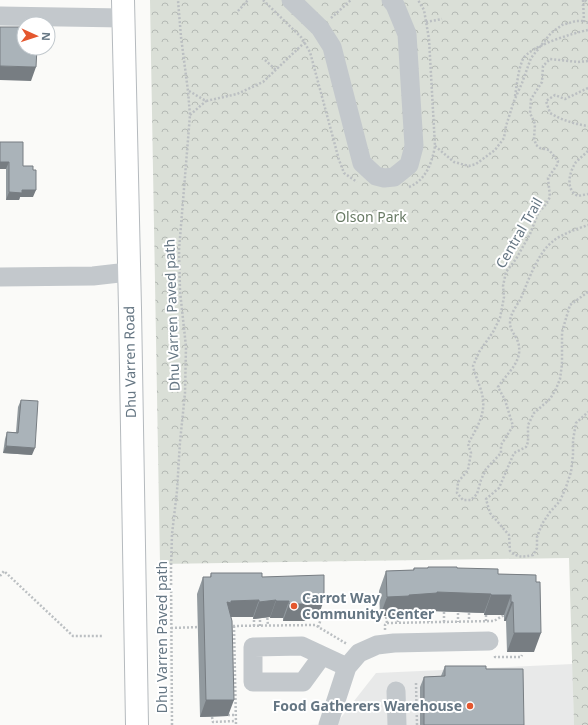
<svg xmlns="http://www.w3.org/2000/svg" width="588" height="725" font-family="'Noto Sans',sans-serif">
<defs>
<pattern id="forest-crowns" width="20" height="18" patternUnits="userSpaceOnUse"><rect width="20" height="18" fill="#dadfd7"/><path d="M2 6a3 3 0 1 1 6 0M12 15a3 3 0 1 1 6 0" fill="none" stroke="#b4b9b4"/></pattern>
</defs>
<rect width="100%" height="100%" fill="#fafaf8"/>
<path fill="#e8e9e9" d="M573 664 574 725H309L336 724 376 673Z"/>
<path fill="url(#forest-crowns)" d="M150 0H588V725H574L569 558 160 564Z"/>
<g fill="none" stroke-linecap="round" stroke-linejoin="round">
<g stroke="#b5babe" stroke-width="24">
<path id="major" d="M123 0 130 308 137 725"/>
</g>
<path stroke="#bbbfc2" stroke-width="2.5" stroke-dasharray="2 2" stroke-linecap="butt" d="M263 0 301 37 310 52 339 160 344 173 357 182
M583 0 584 21 588 23
M585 0 588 3
M238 11 248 0
M331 18 351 0
M426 22 442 19
M265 60 276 70
M588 61 578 62 550 59 543 66 542 82 531 99 530 113 535 124 534 138 536 145 540 148 549 150 558 161 557 165 548 178 550 197 544 207 539 211 530 234 516 259 506 272 503 286 504 297 500 318 493 332 479 352 473 366C475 377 482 388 483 400 485 416 475 431 468 444L471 453 468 470 458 482 457 493 463 500H471L477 494 481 480 486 469 501 453V445L513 426 505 400 498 387C507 373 524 361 518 342 516 335 510 331 510 323 510 313 517 306 521 298 528 281 538 253 552 242 561 234 577 229 588 225
M588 88 565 99 555 95 546 101 550 113C562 120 574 124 588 126
M189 91 206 101 237 94 263 82 305 42
M515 96C517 85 518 70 523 59 530 46 573 33 588 30
M190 115 206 101
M435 146 454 162 469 166 476 164 495 150 504 138 506 126 514 101 522 83 531 58 551 33 562 25 576 21H584
M588 151C584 155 580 158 576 162 569 172 565 190 578 196L588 194
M409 187C426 180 432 163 435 146L429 39 424 10 418 0
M588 292 570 305 562 332V364L560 379 556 389 550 399 534 413 528 425V442L526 447 514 453 499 488 486 499 490 513 509 535 510 551C518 558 523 557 533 555L537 548V537L542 524 550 512 560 501 566 487 571 472 573 455V440L576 423 588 412
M0 576 4 571 73 636H103
M444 612V622
M428 613 429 622
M458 613V622
M469 613V621
M267 614 268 626
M414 614V622
M486 615V621
M398 616V622
M387 623 494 621 504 615H507
M229 626 315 625 347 644
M234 626 236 725
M254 626V619
M260 626V616
M318 627 321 619 320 608
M171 628 200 627
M385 630V625L387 623 386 617
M495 656V657H521L522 655
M416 683 417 725
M228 715H236
M212 717 213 722 236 721
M172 725 171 569 172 534 177 491 180 442 185 393 186 347 180 291 179 250 190 115 188 91 181 37 178 0"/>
<path stroke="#c3c8cc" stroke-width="19" d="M291 0 320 28 332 47 362 163 376 176 384 178 394 177 409 165 414 146 407 34 395 5 391 0
M0 16 123 18
M0 277 93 276 128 272
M322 656 303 682H253V647L302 646 347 667
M396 691 397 725
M328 725 347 667 359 653 377 645 394 643 489 641"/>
<use href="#major" stroke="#fff" stroke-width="22"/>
</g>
<path fill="#929a9f" d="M0 142 23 166 33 197H20L19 200H6V169H0Z
M21 400 32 455 3 453 5 439 7 432H16L18 407Z
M428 567 457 568 498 574 536 575 534 652H507L506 621H504V615H484V613L431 611 430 613 402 614V616H380L379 591 386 571 413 570 414 568H428Z
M211 573 262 577 318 617 306 618 305 621H283V618H270V617L253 619V617H231L228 716 200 717 197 594 203 577H210Z
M445 666 486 669 524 725H420V687L424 677 441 676Z"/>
<path fill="#777d82" d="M0 66 36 67 31 81 0 80Z
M0 162H9L6 169H0Z
M22 190H36L33 197H20L19 200H6L9 192Z
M6 446 35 448 32 455 3 453Z
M437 592 491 594 484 613 431 611 430 613 402 614V616H380L387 597Z
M491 595H511L504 615H484Z
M259 600 253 617H226L227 602 231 601Z
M276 600 270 617 253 619 259 602Z
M324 600 318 617 306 618 305 621H283L289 604 311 601Z
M276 601H289L283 618H270Z
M511 602H513L506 621H504Z
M514 633H541L534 652H507Z
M206 700H234L228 716 200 717Z"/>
<path fill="#aab3b9" stroke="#777d82" d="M0 27H20V35H24V48H37L36 67 0 66Z
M0 142H23V166H33V170H36V190H22V193L9 192V162H0Z
M21 400 38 401 35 448 6 446 7 432 18 433Z
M428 567H457V568L498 569V574L536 575V582H540L541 633H514L513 602H511V595H491V594L437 592V593L409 595V596L387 597 386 571 414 570V568H428Z
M211 573H262V577L324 575V600L311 601V604H289V601H276V600L259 602V600L231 601V603L227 602 232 621 234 700H206L203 577H211Z
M445 666H486V669H523L524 725H424V677L445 676Z"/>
<g fill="#e4572e" stroke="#fff" stroke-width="1.5">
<circle cx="294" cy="606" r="4"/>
<circle cx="470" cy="706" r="4"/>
</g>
<g text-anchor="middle" stroke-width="4" stroke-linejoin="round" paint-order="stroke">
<g font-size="14" fill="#687a64" stroke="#fff">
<text x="371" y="222">Olson Park</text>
</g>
<g font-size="14" fill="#657683" stroke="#fff">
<text transform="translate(519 233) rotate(-60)" y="5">Central Trail</text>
<text transform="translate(172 315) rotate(-92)" y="5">Dhu Varren Paved path</text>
<text transform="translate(130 362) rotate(-91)" y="5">Dhu Varren Road</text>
<text transform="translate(162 637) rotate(-90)" y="5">Dhu Varren Paved path</text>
</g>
<g font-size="14" font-weight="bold" fill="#657683" stroke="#fff" text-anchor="start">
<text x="302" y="603">Carrot Way<tspan x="302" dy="16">Community Center</tspan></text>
<text x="462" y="711" text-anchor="end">Food Gatherers Warehouse</text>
</g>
</g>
<g transform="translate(36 36) rotate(93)"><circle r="19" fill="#ffffff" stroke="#c1c8cd"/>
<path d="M0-3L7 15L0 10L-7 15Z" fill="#e4572e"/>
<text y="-6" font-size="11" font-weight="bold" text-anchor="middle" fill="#657683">N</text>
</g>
</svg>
